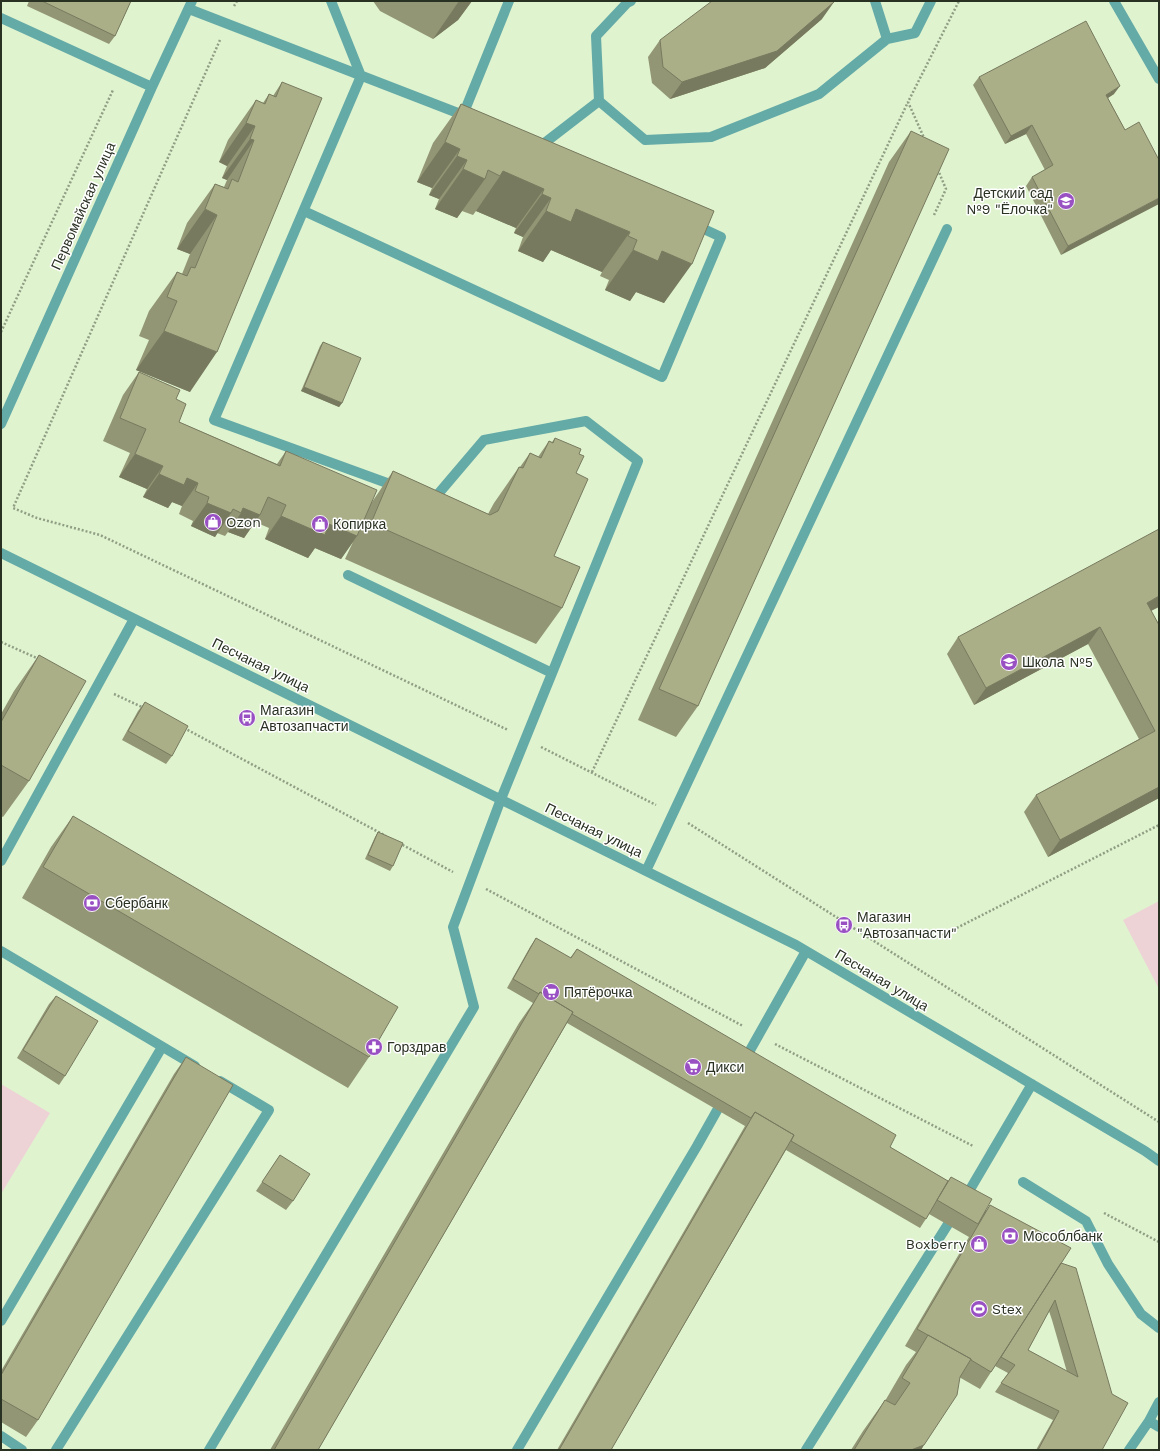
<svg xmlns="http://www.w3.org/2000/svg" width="1160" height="1451" font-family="'Work Sans',sans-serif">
<rect width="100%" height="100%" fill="#dff3cf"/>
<path fill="#eed3d6" d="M1159 901V989L1123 920Z
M1 1084 50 1113 1 1194Z"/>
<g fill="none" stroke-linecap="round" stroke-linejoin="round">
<path stroke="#909e84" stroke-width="2.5" stroke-dasharray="2 2" stroke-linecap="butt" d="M234 6 237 1
M220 40 13 508 37 518 100 535 508 730
M925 140 908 102 959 1
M934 215 946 189 938 170
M1 332 113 90
M1 642 39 659
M114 694 144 708
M184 728 386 836
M541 747 656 805
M592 772 908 102
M688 823 1159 1122
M399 843 453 872
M486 889 743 1026
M939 937 1159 825
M775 1044 973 1146
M1104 1213 1159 1242"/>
<path stroke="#64aaa7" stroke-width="10" d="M331 1 361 76 214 420 398 487
M631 1 627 3 596 36 599 101 645 140 711 137 819 94 887 39 875 1
M1114 1 1159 79
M189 9 463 115 509 1
M1 18 152 87
M887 39 915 33 931 1
M538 148 599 101
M304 211 662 377 721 237 693 224
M1 424 152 87 192 1
M1 553 796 945 1145 1151 1159 1161
M348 575 552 673
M1 861 134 619
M646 871 947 229
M1 951 195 1066
M744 1061 806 951
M1023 1182 1086 1221 1108 1264 1141 1314 1159 1328
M965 1198 1032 1084
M1 1321 162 1047
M1149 1421 1159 1427
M1 1436 22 1450
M56 1450 269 1110 220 1081
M209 1450 474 1007 453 927 501 799 638 461 586 421 484 440 433 500 430 499
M517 1450 697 1146 724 1098
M806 1450 955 1213
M1129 1450 1149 1421 1159 1402"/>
</g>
<path fill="#939675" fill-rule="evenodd" d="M29 1H131L115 36 109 44 27 6Z
M373 1H472L458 20 433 39 380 11Z
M822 19 765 68 670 99 652 83 648 57 660 40Z
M979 77 1114 94 1108 98 1125 130 1159 160 1061 255 1026 186 1032 177 1045 170 1026 134 1005 144 973 85Z
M282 82 190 392 136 370 149 340 139 336 149 311 177 272 182 274 190 254 177 249 187 223 215 184 224 187 227 180 222 178 227 166 219 162 228 140 256 100 263 103 269 94 273 96Z
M461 104 714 211 664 303 636 292 630 301 605 290 609 280 600 276 602 272 551 250 543 262 518 251 523 237 514 233 516 228 476 211 473 215 462 211 457 218 435 209 439 199 429 195 432 188 417 182 433 143Z
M911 131 698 706 676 737 638 720 889 162Z
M323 342 342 403 339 407 301 391 320 346Z
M139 372 176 399 179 422 277 464 286 451 372 502 393 471 488 514 494 503 519 467H520L530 453 538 457 549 441 552 442 555 438 579 454 576 473 554 556 562 608 536 644 345 559 353 542 341 559 315 548 308 558 265 539 269 528 255 522 244 538 228 532 225 536 217 533 215 537 191 526 193 521 179 514 182 506 172 502 168 508 143 497 147 489 119 477 130 453 103 441 123 395Z
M1151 611 1159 625V798L1048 857 1024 812 1036 795 1139 739 1088 644 974 705 947 654 958 637Z
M39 655 29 781 3 817 1 816V714L14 691Z
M145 702 172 756 166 764 122 740 138 711Z
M73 816 369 1057 348 1088 22 898 51 847Z
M378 832 393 866 390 871 365 859 375 837Z
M536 938 570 958 577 949 890 1147 948 1181 951 1177 986 1211 990 1205 1061 1263 1102 1450H1036L1053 1420 995 1392 1008 1373 995 1366 980 1389 959 1377 921 1450H851L863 1431 885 1400V1401L906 1365 916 1352 905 1346 969 1237 929 1214 920 1228 786 1150 611 1450H557L745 1126 567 1023 318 1450H270L519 1023 533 1003 507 988 530 947ZM1049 1311 1052 1320 1067 1372 1028 1350Z
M56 996 65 1076 59 1085 17 1058 49 1004Z
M186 1057 38 1420 26 1437 1 1422V1371L174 1074Z
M280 1155 293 1201 286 1210 256 1191Z"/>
<path fill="#787a5f" d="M459 1H472L458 20 433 39Z
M834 2 822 19 765 68 670 99 682 82Z
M1120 86 1114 94 1100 103 1106 95Z
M246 123 255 126 227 166 219 162Z
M1032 125 1026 134 1005 144 1011 136Z
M250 139 254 140 227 180 222 178Z
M445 142 460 149 432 188 417 182Z
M457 156 467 160 439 199 429 195Z
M463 169 485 179 457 218 435 209Z
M503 171 544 189 516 228 476 211 500 176Z
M542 194 551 198 523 237 514 233Z
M1159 198V204L1061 255 1068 246Z
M205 209 217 215 190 254 177 249Z
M576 209 630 232 602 272 551 250 543 262 518 251 546 211Z
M633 250 662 251 692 264 664 303 636 292 630 301 605 290Z
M164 331 217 352 190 392 136 370Z
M304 387 342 403 339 407 301 391Z
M135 454 163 466 147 489 119 477Z
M159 474 187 478 198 483 182 506 172 502 168 508 143 497Z
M207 503 231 513 215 537 191 526Z
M243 508 260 515 244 538 228 532 241 513Z
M281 516 329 524 357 536 341 559 315 548 308 558 265 539Z
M1159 596V607L1135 619 1147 603Z
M1100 627 1088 644 974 705 986 688Z
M1159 787V798L1048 857 1060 840Z
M924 1445 921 1450H911Z"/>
<path fill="#abaf88" stroke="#787a5f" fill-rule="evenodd" d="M42 1H131L115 36Z
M712 1H834V2L777 51 682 82 663 67 660 40Z
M1086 21 1120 86 1106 95 1125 130 1139 122 1159 160V198L1068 246 1032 177 1053 165 1032 125 1011 136 979 77Z
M282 82 322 98 217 352 164 331 177 301 167 297 177 272 187 276 191 267 195 268 217 215 205 209 215 184 228 189 232 179 238 182 254 140 250 139 255 126 246 123 256 100 265 104 269 94 276 97Z
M461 104 714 211 692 264 662 251 658 261 633 250 637 240 628 236 630 232 576 209 571 222 546 211 551 198 542 194 544 189 503 171 500 176 488 170 485 179 463 169 467 160 457 156 460 149 445 142Z
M911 131 949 149 698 706 659 689Z
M323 342 361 358 342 403 304 387Z
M139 372 180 390 176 399 186 404 179 422 280 466 286 451 377 490 357 536 329 524 325 535 281 516 286 505 268 497 260 515 243 508 241 513 233 509 231 513 207 503 209 497 195 491 198 483 187 478 184 485 159 474 163 466 135 454 146 429 120 418Z
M555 438 581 449 579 454 584 456 576 473 588 479 554 556 580 567 562 608 371 523 393 471 490 515 498 511 519 467 523 468 530 453 541 458 549 441 553 443Z
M1159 529V596L1147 603 1159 625V787L1060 840 1036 795 1155 731 1100 627 986 688 958 637Z
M39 655 86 681 29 781 1 765V722Z
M145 702 188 726 172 756 128 731Z
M73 816 398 1007 369 1057 43 867Z
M378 832 403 843 393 866 368 855Z
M536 938 571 958 577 949 896 1135 890 1147 948 1181 926 1219 791 1141 794 1135 755 1112 751 1118 572 1014 573 1012 540 992 539 994 513 979Z
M540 992 573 1012 318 1450H274Z
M56 996 98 1021 65 1076 23 1050Z
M186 1057 233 1085 38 1420 1 1399V1375Z
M755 1112 794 1135 611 1450H559Z
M280 1155 310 1174 293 1201 262 1182Z
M951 1177 992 1199 978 1224 937 1200Z
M990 1205 1071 1248 991 1372 971 1360V1359L917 1329Z
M1061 1263 1076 1268 1112 1394 1128 1403 1102 1450H1038L1059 1411 1001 1383 1015 1365 1001 1357ZM1055 1300 1078 1377 1028 1350Z
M928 1335 971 1359 960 1377 957 1395 924 1445 911 1450H854L885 1400 895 1405 910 1383 902 1378Z"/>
<defs>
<g id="school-disc" transform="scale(0.9)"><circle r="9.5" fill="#9950c3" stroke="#fff"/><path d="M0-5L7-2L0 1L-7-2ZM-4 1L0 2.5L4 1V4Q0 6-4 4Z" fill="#fff"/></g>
<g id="shop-disc" transform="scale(0.9)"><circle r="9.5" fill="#9950c3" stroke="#fff"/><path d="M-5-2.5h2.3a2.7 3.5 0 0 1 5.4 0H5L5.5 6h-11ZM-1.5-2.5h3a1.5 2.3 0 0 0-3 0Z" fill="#fff"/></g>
<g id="bus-disc" transform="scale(0.9)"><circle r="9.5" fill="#9950c3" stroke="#fff"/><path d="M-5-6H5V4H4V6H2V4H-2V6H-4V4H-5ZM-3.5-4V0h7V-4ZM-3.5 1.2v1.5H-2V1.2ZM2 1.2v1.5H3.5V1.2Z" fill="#fff"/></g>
<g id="bank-disc" transform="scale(0.9)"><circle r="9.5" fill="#9950c3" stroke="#fff"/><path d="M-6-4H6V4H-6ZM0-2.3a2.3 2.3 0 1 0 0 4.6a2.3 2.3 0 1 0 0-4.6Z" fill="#fff"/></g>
<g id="supermarket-disc" transform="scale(0.9)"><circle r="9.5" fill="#9950c3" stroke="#fff"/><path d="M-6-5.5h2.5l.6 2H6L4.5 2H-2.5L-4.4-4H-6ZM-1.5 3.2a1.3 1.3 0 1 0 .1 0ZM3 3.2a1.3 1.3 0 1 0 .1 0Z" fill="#fff"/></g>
<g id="pharmacy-disc" transform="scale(0.9)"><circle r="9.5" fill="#9950c3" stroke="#fff"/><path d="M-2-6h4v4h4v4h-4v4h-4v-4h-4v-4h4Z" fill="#fff"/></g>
<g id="stadium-disc" transform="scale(0.9)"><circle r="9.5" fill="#9950c3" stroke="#fff"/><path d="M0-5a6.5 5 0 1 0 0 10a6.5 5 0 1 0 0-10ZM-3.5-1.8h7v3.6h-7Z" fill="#fff"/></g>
</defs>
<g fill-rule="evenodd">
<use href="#school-disc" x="1066" y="201"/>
<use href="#shop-disc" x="213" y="522"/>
<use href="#shop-disc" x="320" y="524"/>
<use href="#school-disc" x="1009" y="662"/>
<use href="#bus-disc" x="247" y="718"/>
<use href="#bank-disc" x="92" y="903"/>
<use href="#bus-disc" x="844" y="925"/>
<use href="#supermarket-disc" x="551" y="992"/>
<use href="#pharmacy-disc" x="374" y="1047"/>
<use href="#supermarket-disc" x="693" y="1067"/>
<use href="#bank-disc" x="1010" y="1236"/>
<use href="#shop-disc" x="979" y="1244"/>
<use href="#stadium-disc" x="979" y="1309"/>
</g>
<g text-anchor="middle" stroke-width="3" stroke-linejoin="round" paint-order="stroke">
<g font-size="14" fill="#293123" stroke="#fff" text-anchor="start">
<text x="1053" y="198" text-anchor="end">Детский сад<tspan x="1053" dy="16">№9 "Ёлочка"</tspan></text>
<text x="226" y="527">Ozon</text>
<text x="333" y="529">Копирка</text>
<text x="1022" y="667">Школа №5</text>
<text x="260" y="715">Магазин<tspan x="260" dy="16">Автозапчасти</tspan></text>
<text x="105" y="908">Сбербанк</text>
<text x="857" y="922">Магазин<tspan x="857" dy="16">"Автозапчасти"</tspan></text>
<text x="564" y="997">Пятёрочка</text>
<text x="387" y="1052">Горздрав</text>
<text x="706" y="1072">Дикси</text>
<text x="1023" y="1241">Мособлбанк</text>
<text x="966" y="1249" text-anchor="end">Boxberry</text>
<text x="992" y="1314">Stex</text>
</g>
<g font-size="14" fill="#293123" stroke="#fff">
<text transform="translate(83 206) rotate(-66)" y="5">Первомайская улица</text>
<text transform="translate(261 665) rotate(26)" y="5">Песчаная улица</text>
<text transform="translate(594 830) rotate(26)" y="5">Песчаная улица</text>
<text transform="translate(882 980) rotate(31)" y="5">Песчаная улица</text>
</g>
</g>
<rect width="1160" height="1451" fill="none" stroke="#293123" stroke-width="4"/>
</svg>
